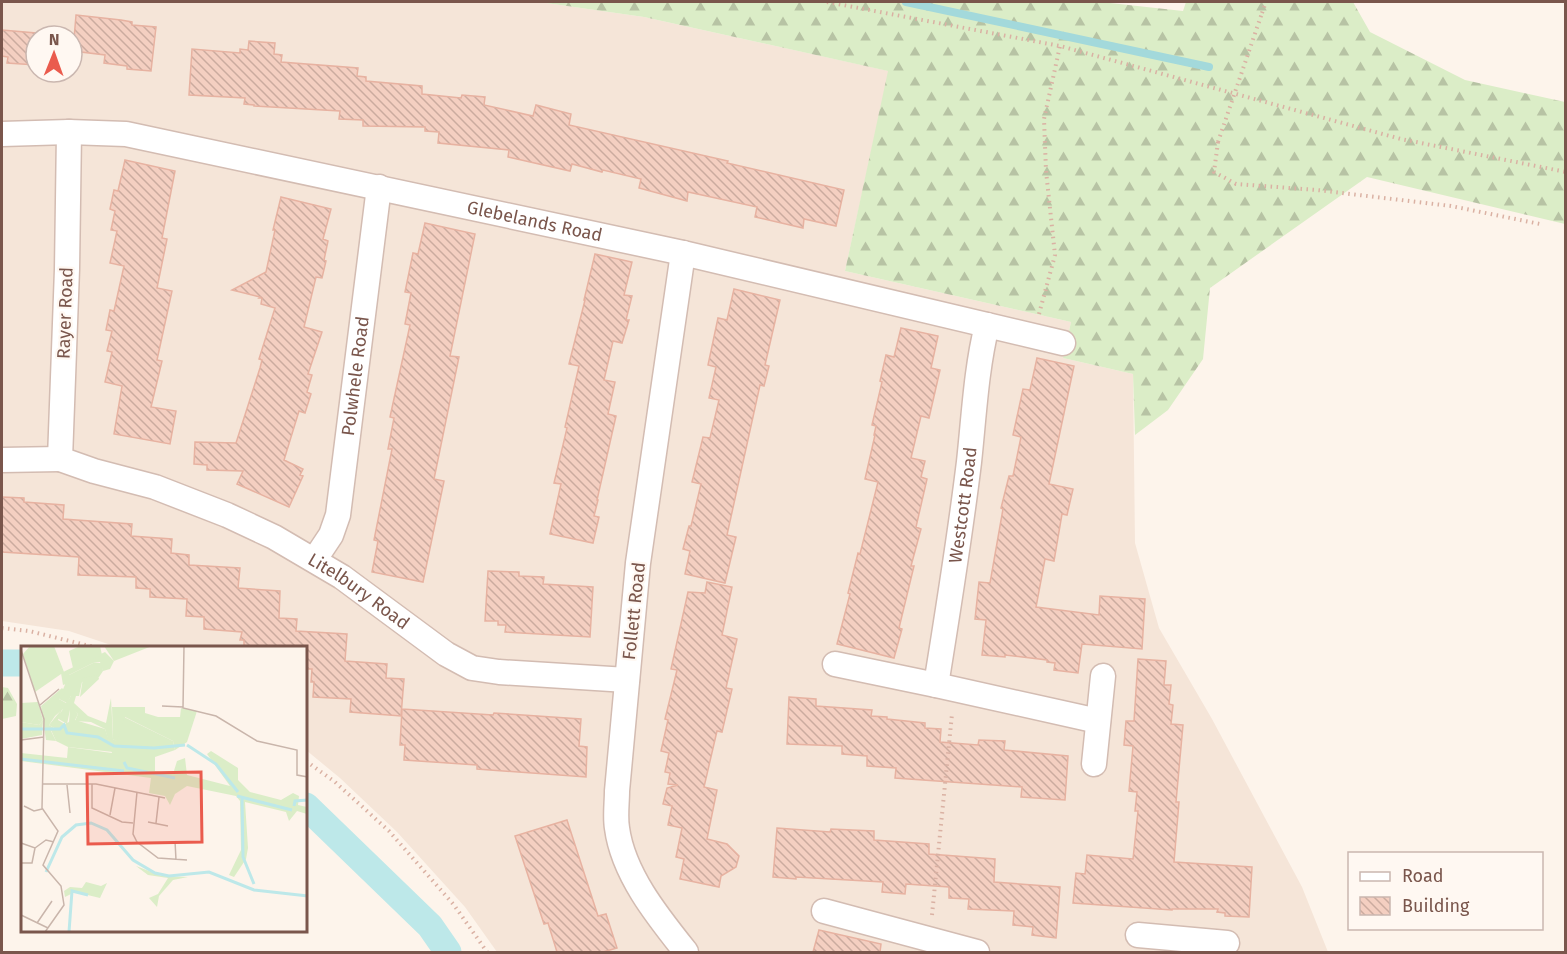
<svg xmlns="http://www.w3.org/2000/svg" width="1567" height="954" font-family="'Fira Sans',sans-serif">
<defs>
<pattern id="forest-firs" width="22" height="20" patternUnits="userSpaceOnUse" patternTransform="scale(1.5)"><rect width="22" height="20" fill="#dbedc7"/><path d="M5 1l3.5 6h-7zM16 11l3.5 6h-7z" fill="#b7c3a4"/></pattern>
<pattern id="building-back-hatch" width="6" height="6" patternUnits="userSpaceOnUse" patternTransform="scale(1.5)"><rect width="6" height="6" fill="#f4cfc1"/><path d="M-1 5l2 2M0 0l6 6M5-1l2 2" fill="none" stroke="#cbab9f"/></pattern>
</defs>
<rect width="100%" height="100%" fill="#fdf4eb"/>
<path fill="#f5e5d8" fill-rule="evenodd" d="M2 2H539L644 17 889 71 845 271 1071 322 1063 358 1133 374 1135 543 1159 628 1212 719 1302 887 1328 952H497L465 907 397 832 340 778 306 750V648H120L69 631 2 621ZM36 36H72V72H36Z"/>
<path fill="url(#forest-firs)" d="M539 2H1101L1183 11 1186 2H1353L1370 32 1465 80 1565 102V224L1367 177 1210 288 1203 359 1168 410 1135 435 1133 374 1063 358 1071 322 845 271 888 71 644 17Z
M2 687 8 688 17 704 16 716 2 719Z"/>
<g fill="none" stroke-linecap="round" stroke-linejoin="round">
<path stroke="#a3d9db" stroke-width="8" d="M906 2 1209 67"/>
<path stroke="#bde8e9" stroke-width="27" d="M2 663H22
M306 806 430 926 448 952"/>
</g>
<path fill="url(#building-back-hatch)" stroke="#e7b2a1" stroke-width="1.5" d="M76 15 121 20 132 22V25L156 27 151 71 127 69V66L104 63 105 55 73 51Z
M2 30 36 33V65L7 63 8 57 2 56Z
M249 41 275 43 274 54 282 55 281 62 358 68 357 76 366 77V81L422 86V94L461 98 462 95 485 97 484 105 533 116 536 105 571 114 569 125 728 161 727 163 844 190 836 226 804 219 803 228 755 217 757 207 688 192 687 201 639 188 641 179 603 170 602 172 572 164 570 171 508 157 509 150 438 143 439 132 425 131V127L363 126V120L339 119 340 111 254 106V105L244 104 245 98 189 95 192 49 240 53V49L248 50Z
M125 160 175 171 162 238 167 239 157 288 172 291 157 360 162 361 151 407 176 411 170 444 114 434 122 386 105 382 112 352 107 351 112 331 106 330 110 310 114 311 124 266 110 263 117 231 111 230 115 211 110 209 114 190 118 191Z
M281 197 331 209 323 239 328 241 324 260 326 261 322 278 316 277 304 327 322 332 308 374 312 375 307 392 311 394 305 413 299 411 284 460 303 469 300 475 303 476 289 507 237 484 243 471 207 470V465L194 464 195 442 236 443 260 368 262 360 259 359 275 308 261 304 262 298H259L260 297 232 290 266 272 275 230H273Z
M425 223 475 234 450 356 459 357 434 479 444 481 423 582 372 572 378 541 374 540 392 449H388L394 418 390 417 410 325 405 324 411 293 405 292 413 253 418 254Z
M595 254 632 262 624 295 632 296 626 320H629L622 343 613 341 604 380 615 382 608 414 616 416 597 500H598L594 516 599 517 593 543 550 534 561 484 554 483 567 428 565 427 579 366 569 364 585 300H584Z
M734 289 780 300 765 365 769 366 764 386 760 385 727 535 736 537 725 583 685 574 690 551 683 549 689 526H691L701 484 692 482 703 437 710 438 719 400 709 398 716 367 708 365 718 318 727 320Z
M901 328 938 336 931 368 940 370 929 418 921 416 911 458 925 461 921 477 927 479 916 527 921 529 911 566H914L899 628 902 629 894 658 837 644 850 594 848 593 858 553 860 554 878 482 865 479 875 435H874L876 426 872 425 882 382 880 381 886 355 894 357Z
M1037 358 1074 366 1049 484 1073 489 1067 515 1062 514 1054 561 1045 559 1036 607 1099 615 1100 596 1145 599 1142 649 1082 644 1078 673 1054 670 1055 663 1047 662V660L1005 655V657L982 655 986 620 975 619 979 582 990 583 1003 509 1001 508 1009 476H1013L1021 437 1013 435 1023 389 1030 390Z
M2 497 24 498V502L64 505 63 519 132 524 131 536 172 539 171 553 189 555V565L240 568 238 588 280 591 279 618 297 619 296 631 347 634 345 661 387 664 386 678 404 679 401 716 350 712 351 699 313 697 314 682H311L312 669H306V648H259L260 646H244V640H240L242 632 204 629V617L186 616 187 599 150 597V589L136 588V577L78 575 79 557 2 552Z
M488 571 519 572V576L544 577 543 584 593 587 590 637 505 632 506 625H498V621H485Z
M707 582 732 587 722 635 737 639 726 688 732 689 722 732 717 731 704 787 717 790 707 839 727 844 739 856 736 867 721 876 719 887 680 879 684 859 676 857 682 828 668 825 672 806 663 804 667 788 678 785 668 784 670 773 665 772 669 753 661 751 668 720 665 719 677 670 671 669 688 592 705 593Z
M1138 659 1166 661 1164 685H1171L1169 704 1173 705 1171 724 1183 725 1176 802H1179L1174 862 1252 867 1249 917 1225 916V913L1217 912 1218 909H1172V910L1073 903 1076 873 1085 874 1087 855 1133 859 1138 811H1135L1137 792 1129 791 1133 746 1124 745 1126 721H1134Z
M789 697 816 699V706L872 710 871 716 887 717V719L925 723V728L941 729 940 742 978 745 979 740 1005 741 1004 750 1068 756 1065 800 1021 797 1022 787 895 778 896 768 867 766V756L842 754V746L787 744Z
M402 709 493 715 494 713 581 719 579 746 587 747 586 777 477 769V765L404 760 405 745H400Z
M567 820 598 916 606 914 617 948 603 952H557L548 923 544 924 515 836Z
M777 828 830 832 831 829 874 831V840L929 844V854L995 859 994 882 1060 887 1056 938 1032 935 1033 927 1013 925 1014 911 968 909 969 899 949 898V887L906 884 905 894 882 892 883 882 796 877V879L773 877Z
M819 930 881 944 880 952H813Z"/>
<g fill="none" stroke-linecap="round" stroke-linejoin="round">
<g stroke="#d3bcb2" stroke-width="27">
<g id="minor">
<path id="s1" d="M69 132 67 269 60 459 94 471 155 487 227 515 274 537 342 577 446 654 472 668 499 672 627 680"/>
<path id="s2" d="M2 134 69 132 126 134 683 253 1063 343"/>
<path d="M683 253 638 563 617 791C617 803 615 816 617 828 623 874 658 917 686 952"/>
<path d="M2 460 60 459"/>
<path id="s3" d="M315 559 331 535 338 515 379 187"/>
<path d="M835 664 936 685 1098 721"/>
<path id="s4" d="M936 685C948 611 960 536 969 462 974 416 976 370 987 325"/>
<path d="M1094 764 1103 676"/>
<path d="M824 911 977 952"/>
<path d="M1138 935 1227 943"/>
</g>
</g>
<path stroke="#dab1a3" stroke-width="4" stroke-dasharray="1.5 4.5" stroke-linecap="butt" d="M827 2 1060 46 1401 139 1566 172
M1262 13 1266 2
M1218 142 1214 172 1236 184 1317 190 1451 206 1540 224
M1039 314 1055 255 1046 171 1044 119 1060 46
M2 628 29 631 98 648
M306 761 335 782 389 831 454 905 487 952
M932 915 952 714"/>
<use href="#minor" stroke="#fff" stroke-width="24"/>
<path stroke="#dab1a3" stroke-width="4" stroke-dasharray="1.5 4.5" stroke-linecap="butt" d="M1218 142 1262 13"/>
</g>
<g text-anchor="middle" stroke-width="4.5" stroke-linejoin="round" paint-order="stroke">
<g font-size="18" fill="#7a564c" stroke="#fff8f2">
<text dy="6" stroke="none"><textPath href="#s2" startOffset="542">Glebelands Road</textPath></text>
<text transform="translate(65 313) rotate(-88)" y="6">Rayer Road</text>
<text dy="6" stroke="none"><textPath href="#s3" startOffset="190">Polwhele Road</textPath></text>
<text dy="6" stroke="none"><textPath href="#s4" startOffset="182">Westcott Road</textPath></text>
<text dy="6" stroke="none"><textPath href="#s1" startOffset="656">Litelbury Road</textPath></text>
<text transform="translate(634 611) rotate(-84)" y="6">Follett Road</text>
</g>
</g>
<g transform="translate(21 646)">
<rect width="286" height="286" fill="#fdf4eb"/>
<path d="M72 17H81L82 25 78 31 61 36 58 50H50L46 57 38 53 48 29ZM17 56 22 74 18 79 0 76V57ZM91 61H124V67L137 71H159L160 62 176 65 166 96 154 104 152 95 104 71 100 90 96 96 92 93ZM41 63 37 74 44 78 48 76 49 64H54L57 68 54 74 84 83 92 106 47 101 35 95 30 84H37L28 79Z" fill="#dbedc7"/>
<path d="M84 6 93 15 89 23 82 25 79 16 72 17 48 29V37L42 39 40 27ZM77 29 78 33 59 51 62 32ZM41 42 45 46 38 53 45 57 50 50H55L53 57 67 70 85 77 90 52 92 93 96 95 103 71 152 95 154 104 134 111V125L152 128 156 115 164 112 166 129 209 140 186 108 190 105 217 122V134L229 146 260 154 272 147 278 150 277 159 286 161V168L276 165 268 175 265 166 224 156 227 202 225 213 213 231 208 229 220 204 219 155 215 150 166 140 154 148 149 159 144 150 128 147 130 132 0 115V107L46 112 47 101 91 107 84 83 70 76 54 75 57 68 53 64H49L46 78 36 72 42 63 34 70 28 79 37 84 30 85 35 95 25 94 20 60ZM22 74 21 89 0 93V76L18 79ZM115 220 141 230 167 231 152 234 138 250 136 261 128 252 137 248 147 232 127 229ZM65 236 80 240 86 237 79 252 54 246 44 251 43 245 49 241 61 242Z" fill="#dbedc7"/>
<path d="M9 0H33L43 26 14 46 2 8ZM59 0H79L81 9 52 22 48 5ZM83 0H131L93 15Z" fill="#dbedc7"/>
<path fill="none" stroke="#bde8e9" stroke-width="3" d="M0 83H39L43 79 46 87 77 91 93 100 133 102 164 99M166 99 195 118 217 146M0 113 103 125M103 116 106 122 154 132M216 150 271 164M221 151 222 211 233 238M273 160 274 155 287 154M25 226 41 191 55 179 70 177 86 184 112 214 134 227 148 230 188 226 233 244 287 250M48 286 51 245 67 249"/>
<path fill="none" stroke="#c9b5ab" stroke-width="1.5" d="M163 0 162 62 195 70 236 95 276 104V129L287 131M0 4 23 73 21 162 37 185 22 219 40 240 43 259 24 286M19 59 38 43M141 60 162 61M0 94 23 91M21 138H75L144 152M71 138V162L101 176 112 177M46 139 49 167M116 146 112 188 116 196 137 212 166 214M3 160 13 165 21 163M89 169 94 142M127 176 147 180M135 177 138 151M154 195 155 214M0 197 14 202 25 194 33 196M0 217H11L14 202M0 269 27 282M16 277 31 255"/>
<path fill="#ea5b4d" fill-opacity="0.15" stroke="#ea5b4d" stroke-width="3" d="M180 126 181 196 67 198 66 128Z"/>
<rect width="286" height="286" fill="none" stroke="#7a564c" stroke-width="3"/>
</g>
<rect width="1567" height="954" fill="none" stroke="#7a564c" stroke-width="6"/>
<rect x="1348" y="852" width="195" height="78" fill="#fff8f2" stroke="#cab7b0" stroke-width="1.5"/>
<rect x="1360" y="872" width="30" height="9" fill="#ffffff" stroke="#cab7b0" stroke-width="1.5"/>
<text x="1402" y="882" font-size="18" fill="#7a564c">Road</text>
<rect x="1360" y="897" width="30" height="18" fill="url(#building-back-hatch)" stroke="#cab7b0" stroke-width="1.5"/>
<text x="1402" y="912" font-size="18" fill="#7a564c">Building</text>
<g transform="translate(54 54) rotate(1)"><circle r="28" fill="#fff8f2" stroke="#cab7b0" stroke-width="1.5"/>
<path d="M0-4.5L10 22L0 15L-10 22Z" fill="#ea5b4d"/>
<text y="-9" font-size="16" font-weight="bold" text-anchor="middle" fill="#7a564c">N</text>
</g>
</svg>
